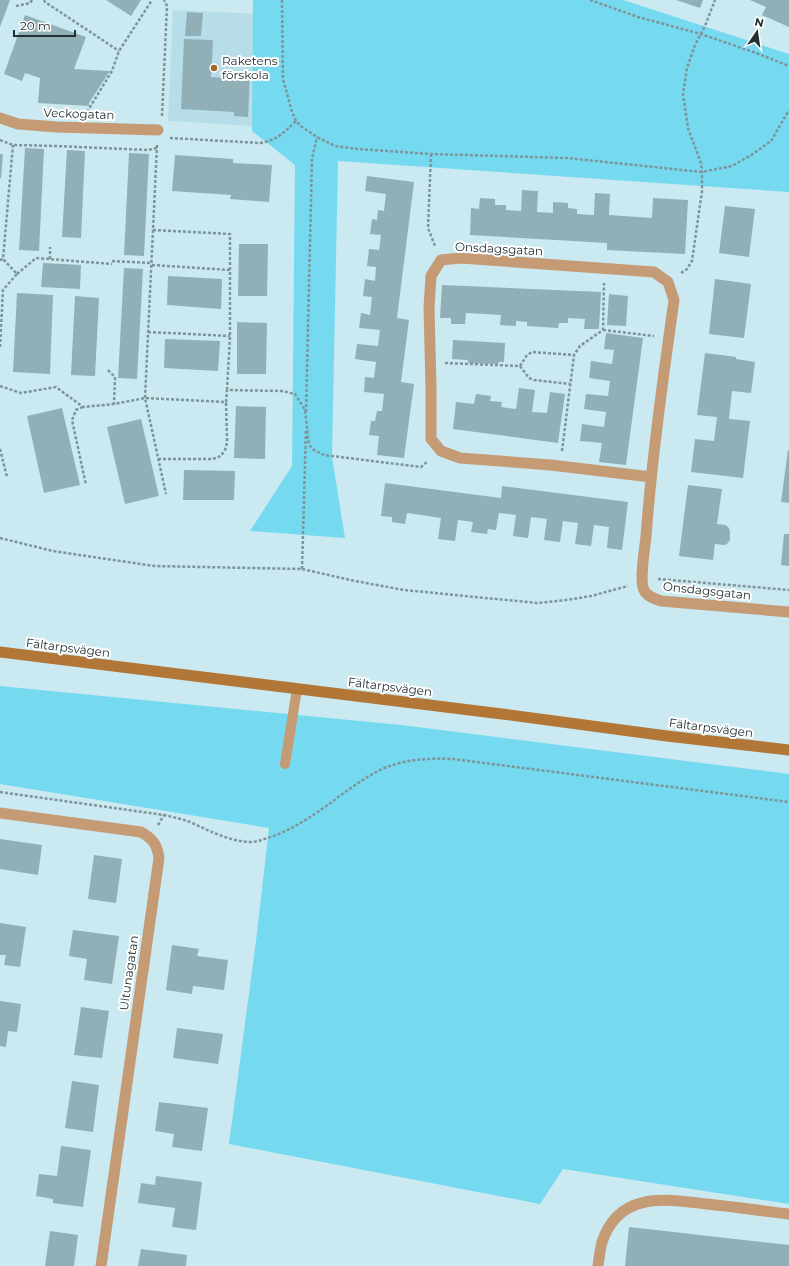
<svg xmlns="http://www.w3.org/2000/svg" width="789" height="1266" font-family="Montserrat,sans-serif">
<rect width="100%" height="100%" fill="#cae9f0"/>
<path fill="#b7dee8" d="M173 10 259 14 254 126 168 121Z"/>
<path fill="#75daf0" d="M253 0H623L789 54V192L338 161 332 457 345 538 250 531 292 466 295 165 252 131Z
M0 686 401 725 789 774V1204L563 1169 540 1204 229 1144 256 941 269 828 0 784Z"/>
<path fill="#91afb6" d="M0 0H10L0 27Z
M106 0H141L131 16Z
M676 0H703L700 8Z
M750 0H789V27L762 15 766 7Z
M187 12 203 13 201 36H185Z
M25 15 86 37 74 69 110 71 89 103V106L38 103 40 78 25 73 22 81 4 74Z
M184 39 213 40 211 77 236 79V74L250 75 248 117 234 116V112L181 109Z
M25 148 44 149 39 251 19 250Z
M67 150 85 151 81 238 62 237Z
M129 153 149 154 144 256 124 255Z
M0 154H3L1 178H0Z
M175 155 233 159V163L272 165 269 202 230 199 231 195 172 191Z
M367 176 414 182 397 318 409 320 401 382 414 384 404 458 377 455 379 436 369 435 371 421H375L377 411H382L384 394 364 392 365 377 374 378 376 362 355 359 357 344 378 346 380 330 359 328 361 313 370 315 372 297 363 296 365 279 375 281 376 267 367 266 369 249 379 250 381 235 370 234 372 219 377 220 378 210 384 211 386 194 365 191Z
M522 190 538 191 537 212 553 213V202L568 203V208L577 209V214L594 215 595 193 610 194 609 215 652 218 653 198 688 200 685 254 607 250V243L470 235 471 208 479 209 480 198 495 199V205H506V210L521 211Z
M725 206 755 209 749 257 719 253Z
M239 244H268L267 296H238Z
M43 263 81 265 80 289 41 287Z
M124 268 143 269 137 379 118 378Z
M168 276 222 279 221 309 167 305Z
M715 279 751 284 744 338 709 334Z
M442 285 601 292 599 329H584L585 319 568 318V323H559L558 328 527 326V322L516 321V326L500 325 501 315 466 313 465 324H451V318H440Z
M17 293 53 295 50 374 13 372Z
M609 294 628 296 626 326 607 325Z
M75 296 99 298 95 376 71 375Z
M237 322 267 323 266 374H237Z
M606 333 643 338 626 465 599 462 602 443 580 441 582 424 604 427 606 412 584 409 586 394 608 396 610 381 589 378 591 361 612 364 614 350 604 349Z
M165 339 220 341 218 371 164 368Z
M453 340 505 343 504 362H499L498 364 468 363V360L452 359Z
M705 353 736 357V359L755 362 751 393 732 391 729 419 750 421 743 478 691 472 695 439 714 441 717 417 697 415Z
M519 388 535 390 532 412 547 413 550 392 565 394 558 443 453 429 456 402 474 404 476 394 491 396 490 401 502 402 501 407 516 409Z
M236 406 266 407 265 459 234 458Z
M62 408 80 485 44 493 27 416Z
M141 419 159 496 125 504 107 427Z
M788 450H789V503L781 502Z
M184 470 235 471 234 500H183Z
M385 483 501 498 502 486 628 502 622 550 607 548 609 527 594 525 591 546 575 544 578 523 563 521 560 542 544 540 547 519 531 517 528 538 513 536 516 515 499 513 496 530 488 529 487 534 471 532 473 522 458 520 455 541 438 539 441 518 407 513 405 524 392 522V517L381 516Z
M688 485 722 489 717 524 726 525 729 528 730 532V540L727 544 724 545 715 544 713 560 679 556Z
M784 534H789V566L781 565Z
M0 839 42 845 38 875 0 869Z
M94 855 122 859 116 903 88 899Z
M0 923 26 927 20 967 4 965 6 955H0Z
M73 930 119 936 112 984 84 980 87 959 69 956Z
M172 945 199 949 197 956 228 960 224 990 193 986 192 994 166 990Z
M0 1001 21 1004 17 1032 8 1031 6 1047 0 1046Z
M81 1007 109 1011 102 1058 74 1055Z
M177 1028 223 1034 218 1064 173 1058Z
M72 1081 99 1085 93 1132 65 1128Z
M159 1102 208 1108 202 1151 172 1147 174 1134 155 1131Z
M61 1146 91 1150 83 1207 53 1203V1199L36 1196 39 1174 57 1176Z
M156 1176 202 1182 196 1230 172 1227 175 1208 138 1203 141 1183 155 1185Z
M629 1227 789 1245V1266H625Z
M50 1231 78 1235 74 1266H45Z
M141 1249 187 1255 186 1266H138Z"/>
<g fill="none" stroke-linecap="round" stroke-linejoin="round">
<path stroke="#7e9499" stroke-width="2.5" stroke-dasharray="3 2" stroke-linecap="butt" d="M44 0 45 2 119 51
M282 0 283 79 292 112 296 121 302 127 317 137 335 146 358 149 431 154 567 158 702 172 732 166 753 154 771 141 789 110
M590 0 638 17 701 34 756 53 789 66
M16 6 30 3 32 0
M87 112 112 71 119 51 152 0
M162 116 167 6 164 0
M170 138 260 143C278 140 283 133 296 121
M0 140 13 145 56 146 148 150 157 148
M157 145 145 398 166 494
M431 154 428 228 435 246
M153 230 230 234V336L227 390
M50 259V247
M0 260 3 259 13 145
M112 261 152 263
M152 265 230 270
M681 273 687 269 692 261 702 191V172L701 163 688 128 683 94 687 68 695 45 705 26 715 0
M17 274 36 258 112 264
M603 330 654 336
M148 332 230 336
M0 347 3 290 17 274 3 259
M445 363 520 366 527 355 532 352 574 355
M520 366 529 378 534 380 570 384
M108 370 115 377 114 404
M0 386 21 393 56 387 83 407 114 404 145 398 226 402 227 390 282 391 295 394 305 410 309 445 314 450 324 455 421 467 428 461
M83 407 76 410 72 420 86 485
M306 412 312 159 317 137
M0 449 7 477
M562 451 574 355 580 346 603 330 604 283
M158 459H213L221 456 226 448 227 441 226 402
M0 538 53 551 154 566 302 569 355 581 404 590 537 603 566 600 591 596 628 586
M302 569 306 429
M658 579 789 590
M0 792 164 815C173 817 182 819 190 822 210 831 228 841 250 842 259 842 266 838 274 836 299 826 320 811 341 795 354 786 367 776 382 769 405 759 429 758 453 759L789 802
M158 825 164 815"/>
<path stroke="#c49b74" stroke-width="10" d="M285 764 297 689"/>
<path stroke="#c49b74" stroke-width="11" d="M0 118 18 124 57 127 158 130
M651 477 551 465 460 458 441 451 431 439V387L429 308 431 276 441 260 461 258 654 272 668 282 674 300C663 379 652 457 646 536 645 548 639 580 644 590 647 597 656 599 661 601L789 612
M0 813 141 832C153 839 157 844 159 858L101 1266
M598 1266C599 1258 600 1250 602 1242 619 1191 665 1199 707 1204 735 1207 762 1211 789 1214"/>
<path stroke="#b27636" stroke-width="11" d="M0 652 502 714 667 736 789 750"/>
</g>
<circle fill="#a16727" stroke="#fff" stroke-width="1.5" cx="214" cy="68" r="4"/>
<g text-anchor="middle" stroke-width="4" stroke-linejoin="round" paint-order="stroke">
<g font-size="12" fill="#232f32" stroke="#fff" text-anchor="start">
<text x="222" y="65">Raketens<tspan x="222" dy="14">förskola</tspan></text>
</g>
<g font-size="12" fill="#232f32" stroke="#fff">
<text transform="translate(79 114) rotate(2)" y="4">Veckogatan</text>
<text transform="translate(499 249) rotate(3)" y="4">Onsdagsgatan</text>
<text transform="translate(707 591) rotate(6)" y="4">Onsdagsgatan</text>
<text transform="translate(68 648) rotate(7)" y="4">Fältarpsvägen</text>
<text transform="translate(390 687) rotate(7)" y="4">Fältarpsvägen</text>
<text transform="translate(711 728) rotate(7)" y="4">Fältarpsvägen</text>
<text transform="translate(129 973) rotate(-82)" y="4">Ultunagatan</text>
</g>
</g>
<g transform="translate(757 32) rotate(13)" stroke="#ffffff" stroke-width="3" paint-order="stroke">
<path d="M0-3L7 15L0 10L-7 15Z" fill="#232f32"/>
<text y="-6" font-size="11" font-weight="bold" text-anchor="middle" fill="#232f32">N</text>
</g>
<path d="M14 30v6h61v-6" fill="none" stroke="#232f32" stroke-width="2"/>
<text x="20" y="30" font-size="12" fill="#232f32" stroke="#ffffff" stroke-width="3" paint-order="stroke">20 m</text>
</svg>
